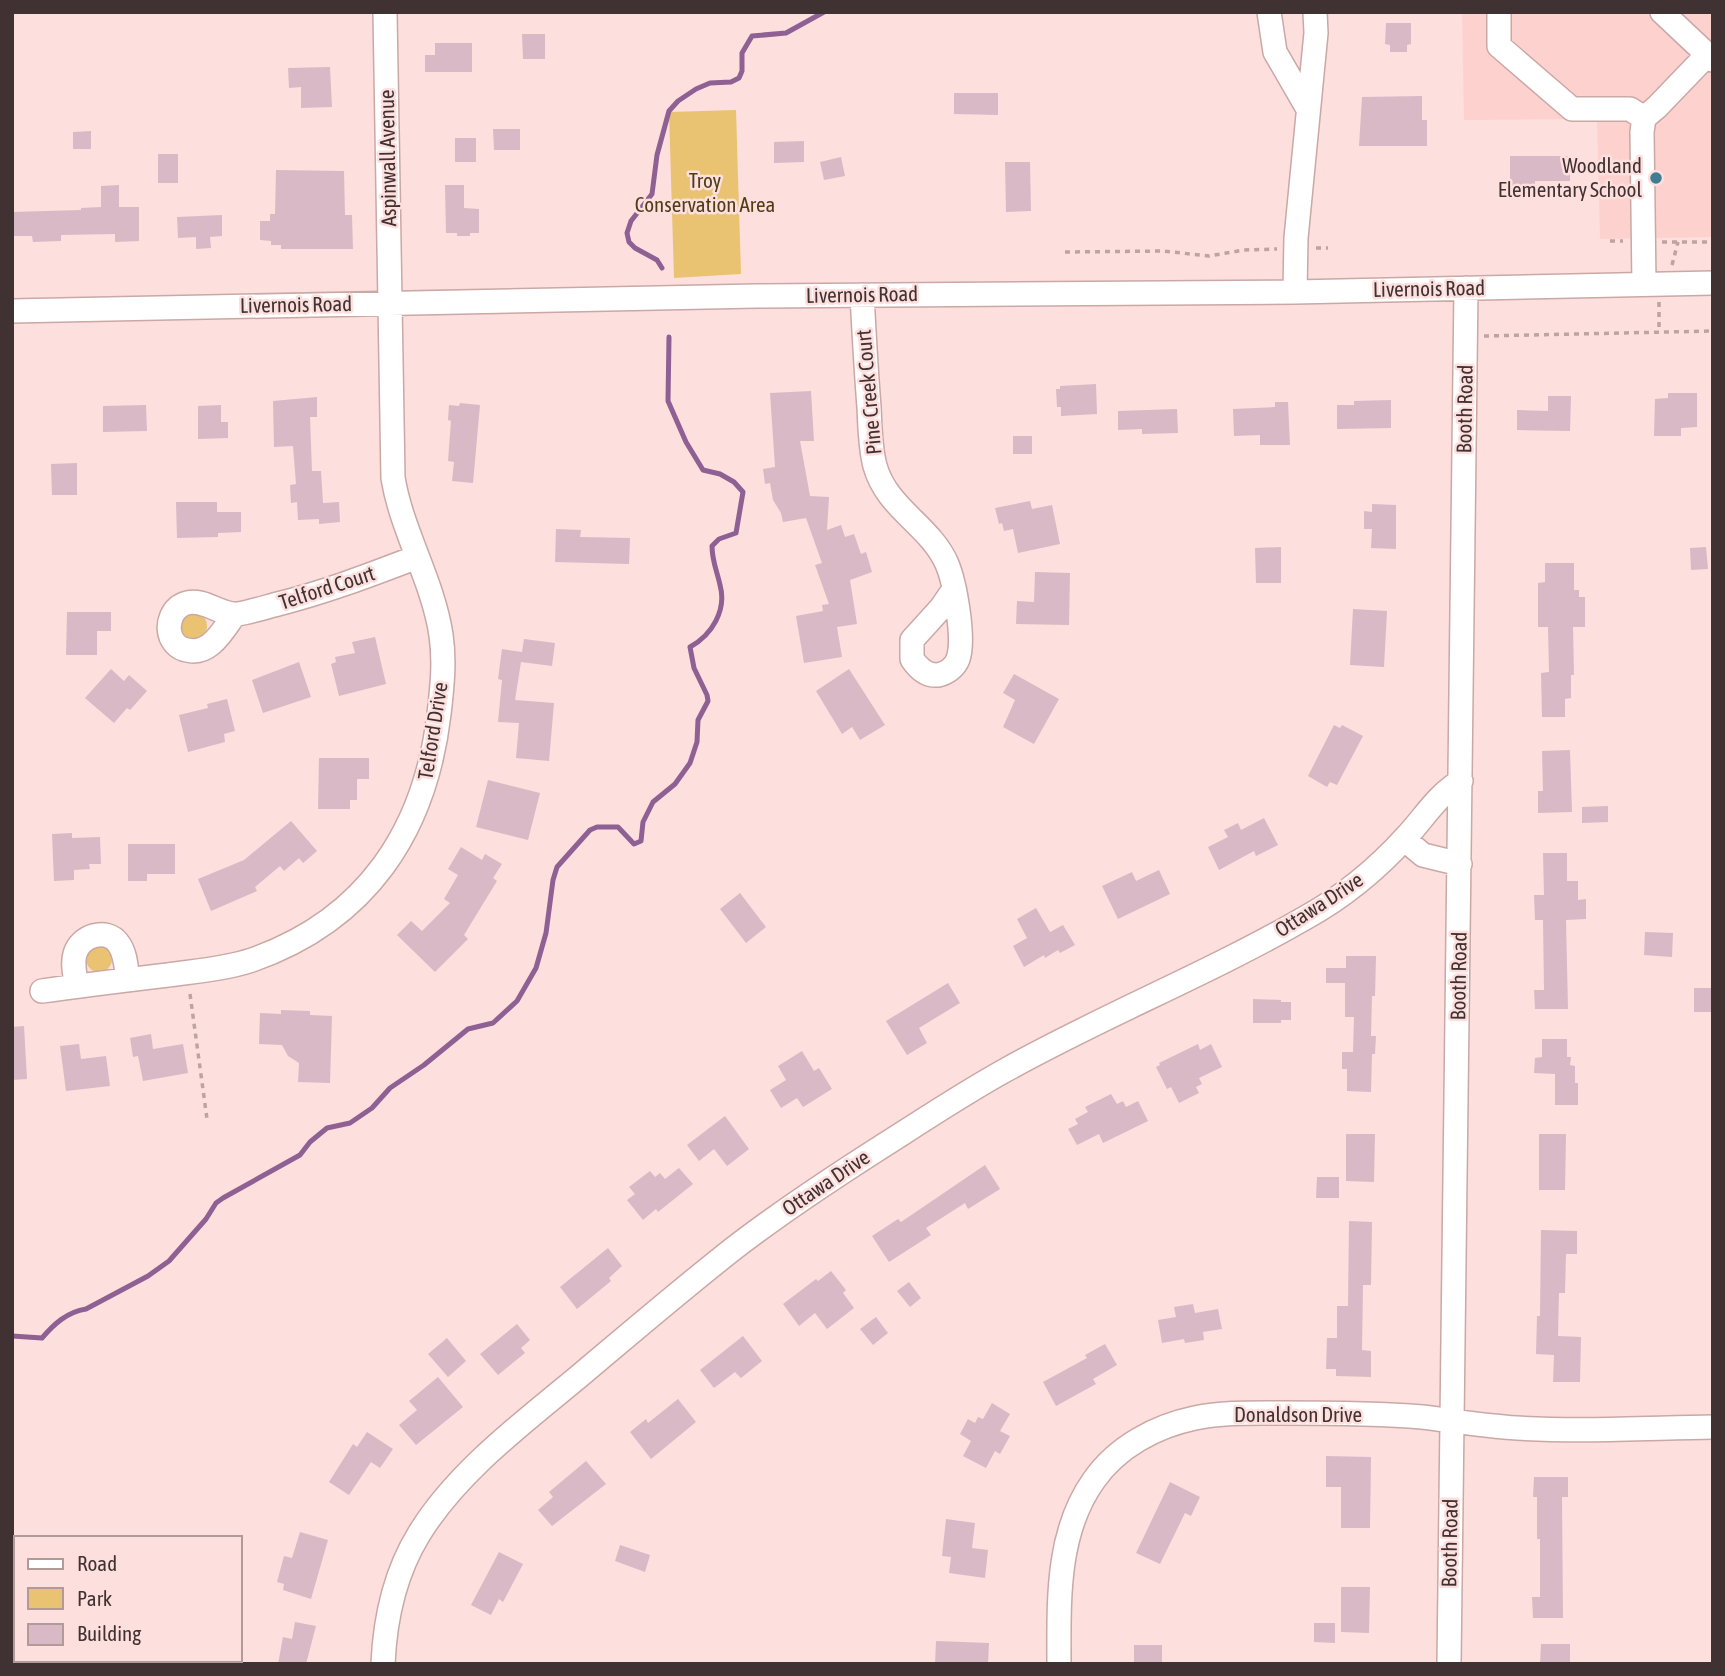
<svg xmlns="http://www.w3.org/2000/svg" width="1725" height="1676" font-family="'Asap Condensed',sans-serif">
<rect width="100%" height="100%" fill="#fddfdd"/>
<path fill="#fdd1ce" d="M1462 12H1713V237L1600 239 1597 119 1464 120Z"/>
<path fill="#e9c371" d="M736 110 741 274 674 278 669 112Z
M181 626a13 13 0 1 1 26 0a13 13 0 1 1-26 0Z
M86 959a13 13 0 1 1 26 0a13 13 0 1 1-26 0Z"/>
<g fill="none" stroke-linecap="round" stroke-linejoin="round">
<path stroke="#8e6093" stroke-width="5" d="M662 268 657 260 635 248 629 242 627 233 631 221 652 194 657 155 669 111 678 101 696 89 710 83 731 82 739 78 742 71V53L752 36 786 33 824 12
M12 1336 42 1338C54 1324 67 1312 86 1309L148 1276 169 1261 206 1219 216 1203 223 1198 300 1155 310 1142 327 1128 350 1123 372 1108 390 1088 424 1065 468 1029 493 1023 517 1001 536 968 546 933 553 880 557 867 590 830 597 827H618L634 844 641 841 643 822 653 802 675 784 690 763 697 742 698 720 708 701 707 695 694 668 690 647C712 635 727 610 720 585 717 571 712 561 712 546L719 539 736 533 743 492 734 482 720 474 703 470 686 442 668 401 669 337"/>
</g>
<path fill="#d9b9c6" d="M1386 23H1411V44L1407 45V52H1390V45L1385 44Z
M522 34H545V59H523Z
M435 43H472V72H425V55H435Z
M330 67 332 107 301 108V87L289 88 288 68Z
M954 93H998V115L954 114Z
M1422 96V120H1427V146H1359L1362 97Z
M493 129H520V150H494Z
M91 131V149H73V132Z
M455 138H476V162H455Z
M804 141V162L774 163V142Z
M158 154H178V183H158Z
M1510 156H1570V181H1535V196H1510Z
M841 157 845 176 824 180 820 162Z
M1005 162H1030L1031 211 1006 212Z
M276 170 344 171 345 215H352L353 249H281V245H271V241L260 240V221H270V214H275Z
M119 185V207H139V241L115 242V234L61 235V241L33 242 32 236H12V212L81 210V208L101 207V186Z
M445 185H464V208L479 209V233H470V236H457V233H446Z
M222 215V236L210 237 211 248 196 249V237L178 238 177 217Z
M1096 384 1097 414 1061 416V407H1057L1056 389H1060V386Z
M811 391 814 441H800L810 496 829 497 827 530 841 525 845 537 854 534 861 554 866 552 872 572 850 580 857 624 837 627 842 657 804 663 796 616 823 611 822 605 829 604 815 565 822 563 806 518 783 522 781 513 773 500 770 483 765 484 763 469 775 467 770 393Z
M1668 393H1697V427L1681 428V436H1654L1655 399 1668 398Z
M1548 396H1571L1570 431 1517 430V410L1548 411Z
M317 397V417H310L312 471H321L323 503 339 502 340 522 319 524V519L298 520 297 502 291 503 290 485 296 484 293 446 274 447 273 401Z
M1391 400V428L1337 429V405H1354V401Z
M1275 402H1288L1290 445H1260V435L1234 436 1233 409 1275 407Z
M460 403 480 405 473 483 452 481 454 462 448 461 451 421 448 420 449 405 459 406Z
M146 405 147 431 103 432V406Z
M221 405V422H228V438L198 439V406Z
M1177 409 1178 433 1142 434V429L1118 430V411Z
M1013 436H1032V454H1013Z
M77 463V495H52L51 464Z
M1030 501 1032 509 1052 505 1060 544 1018 553 1013 529 1004 531 1002 523 999 524 995 508Z
M176 502H217V512H241V532L218 533V537L177 538Z
M1372 504 1396 505V549L1371 548 1372 529H1364V511L1372 512Z
M556 529 581 530 580 537 630 538 629 564 555 562Z
M1281 547V583H1256L1255 548Z
M1706 547 1708 569 1691 570 1690 548Z
M1545 563H1574V590H1579V597H1585V627H1573L1574 675H1571V698L1565 699V717H1542L1541 673 1549 672 1548 627H1538V583L1545 582Z
M1035 572 1070 573 1069 625 1016 624 1017 601 1034 602Z
M1353 609 1387 611 1384 667 1350 665Z
M67 612H111V631H97V655H66Z
M375 637 386 684 339 696 331 664 336 662 335 657 355 653 352 642Z
M524 639 555 643 552 666 521 662 515 700 554 703 549 761 516 758 519 723 498 722 502 680 498 679 502 649 522 652Z
M299 662 311 697 263 713 252 680Z
M111 669 124 681 129 675 147 691 130 710 127 708 114 723 85 698Z
M849 669 885 725 860 740 852 727 842 734 816 691Z
M1014 674 1059 699 1034 744 1003 727 1015 700 1003 693Z
M227 699 235 731 224 734 225 742 188 752 179 715 208 708 207 704Z
M1334 725 1340 728 1342 725 1363 736 1337 785 1330 782 1327 787 1308 776Z
M1570 750 1572 812 1538 813V791H1543L1542 751Z
M319 758H369V779H357V800H350V809H318Z
M488 780 540 793 528 840 476 827Z
M1608 806V822L1582 823V807Z
M1264 818 1278 845 1256 856 1254 851 1219 870 1208 847 1228 837 1224 830 1238 823 1241 830Z
M291 821 317 851 303 863 299 858 284 871 280 866 255 887 257 891 211 911 198 879 244 860Z
M72 833V838L100 837 101 864H89L90 869 74 870V880L54 881 52 834Z
M128 844H175V874H147V881H128Z
M461 847 482 860 485 854 502 864 493 878 497 881 464 935 468 939 435 972 397 935 411 921 422 931 450 903 444 899 458 875 448 869Z
M1543 853H1567V881H1578V900L1586 899V919L1566 920 1568 1009H1535L1534 990H1544L1543 920H1535L1534 895H1544Z
M1159 870 1170 894 1118 919 1102 886 1132 872 1136 881Z
M740 893 766 927 746 943 720 909Z
M1036 908 1050 932 1063 925 1075 945 1060 953 1058 950 1045 958 1044 955 1024 967 1013 946 1027 938 1017 919Z
M1645 932 1673 933 1672 957 1644 955Z
M1346 956H1376L1375 996H1372L1371 1036H1376L1375 1054H1372L1371 1092 1347 1091V1069H1342V1052H1353L1354 1017H1345V983H1326V968H1346Z
M948 983 960 1003 919 1028 927 1043 907 1055 886 1021Z
M1694 988H1713V1012H1694Z
M1253 999 1281 1000V1002H1291V1020H1281V1023H1253Z
M281 1010 310 1011V1015L332 1016 330 1083 298 1082 299 1063 288 1056 282 1045 259 1044 260 1013 281 1014Z
M24 1026 27 1079 12 1080V1027Z
M151 1034 153 1049 183 1044 188 1073 143 1081 138 1056 133 1057 130 1038Z
M1542 1039H1567V1057H1571L1570 1065 1575 1066V1083H1578V1105H1555V1074L1534 1073 1535 1058 1542 1057Z
M79 1044 81 1059 106 1056 110 1086 66 1091 60 1046Z
M1198 1044 1200 1050 1211 1044 1222 1067 1199 1078 1202 1084 1196 1087 1199 1093 1179 1103 1171 1087 1167 1089 1156 1067 1160 1065 1159 1063Z
M802 1051 814 1071 819 1068 832 1089 803 1107 797 1098 781 1108 770 1090 786 1080 778 1066Z
M1111 1094 1117 1104 1123 1101 1126 1107 1138 1101 1148 1121 1103 1143 1099 1134 1077 1145 1068 1129 1078 1124 1075 1119 1088 1112 1085 1107Z
M725 1116 749 1149 727 1166 714 1149 699 1161 687 1145Z
M1346 1134H1375L1374 1182 1346 1181Z
M1539 1134H1566L1565 1190H1539Z
M985 1165 1000 1189 968 1209 965 1203 926 1228 931 1235 889 1262 872 1236 898 1219 901 1222Z
M679 1168 693 1184 658 1212 656 1209 643 1220 627 1200 635 1194 629 1187 650 1171 655 1177 660 1173 665 1179Z
M1317 1177H1339V1198H1316Z
M1349 1221 1372 1222 1371 1285H1363L1362 1350 1371 1351V1377L1336 1376V1369H1326L1327 1338H1337V1306H1348Z
M1541 1230 1577 1231V1254H1566L1565 1293H1559L1558 1336 1581 1337 1580 1382H1553L1554 1355 1536 1354 1537 1316H1540Z
M608 1248 622 1266 609 1278 611 1281 577 1309 560 1287Z
M831 1271 846 1290 843 1293 854 1308 827 1329 815 1313 799 1326 783 1304 816 1279 818 1281Z
M909 1282 921 1298 910 1307 897 1291Z
M1193 1304 1195 1313 1218 1309 1222 1329 1203 1332 1204 1340 1185 1343 1184 1339 1162 1343 1158 1320 1176 1317 1174 1307Z
M876 1317 888 1333 873 1345 860 1329Z
M517 1324 530 1340 521 1348 525 1353 498 1375 480 1354Z
M743 1336 762 1361 741 1378 735 1372 714 1388 700 1370Z
M447 1338 466 1361 448 1377 428 1354Z
M1105 1344 1117 1365 1093 1379 1096 1384 1056 1406 1043 1382 1087 1358 1085 1355Z
M438 1377 463 1407 416 1445 399 1425 417 1410 409 1401Z
M678 1399 696 1422 651 1459 630 1432 646 1419 648 1423Z
M992 1403 1010 1414 1000 1431 1010 1436 1000 1454 995 1451 986 1468 963 1456 971 1441 960 1434 968 1419 975 1423 978 1417 983 1419Z
M367 1432 393 1449 380 1468 371 1462 349 1495 329 1482 353 1444 357 1447Z
M1326 1456 1371 1457 1370 1528H1341V1487H1326Z
M586 1461 606 1484 552 1526 538 1510 553 1497 549 1492Z
M1534 1477H1568V1497H1562L1563 1618H1533L1532 1597H1540V1539H1537V1497H1533Z
M1170 1482 1200 1497 1191 1516 1185 1513 1160 1564 1136 1553Z
M946 1519 975 1523 972 1548 988 1550 985 1578 949 1573 951 1557 942 1556Z
M300 1532 328 1540 311 1599 283 1590 284 1584 277 1582 284 1556 292 1558Z
M620 1545 650 1555 645 1572 615 1561Z
M499 1552 523 1564 503 1602 499 1599 491 1615 471 1605Z
M1341 1587H1370L1369 1633 1341 1632Z
M295 1622 316 1626 306 1664H278L283 1637 292 1639Z
M1314 1623H1335V1643L1314 1642Z
M936 1641 989 1643 988 1664H935Z
M1541 1644H1570V1664H1540Z
M1134 1645H1162V1664L1134 1662Z"/>
<g fill="none" stroke-linecap="round" stroke-linejoin="round">
<g stroke="#caa8a5" stroke-width="26">
<path id="minor" d="M1269 12 1275 52 1308 109
M1499 12V46L1572 109H1630L1644 118 1642 132 1644 284
M1662 12 1713 60
M1644 118 1657 107 1707 55
M1295 292 1296 238 1316 33 1315 12
M862 295C864 332 866 370 869 407 870 427 870 447 875 466 887 509 930 525 947 564 955 583 965 639 958 659 955 667 947 673 938 675 926 676 918 668 912 659V640L941 608 954 589
M12 311 757 296 1295 292 1713 283
M235 614C223 630 210 656 187 650 180 649 174 644 171 637 166 624 172 607 187 603 204 598 221 616 238 614 250 612 263 608 274 605 323 593 370 575 417 557
M1404 839 1423 855 1460 864
M77 986C75 976 72 964 75 954 80 936 106 927 118 943 126 953 126 968 128 980
M42 991C84 985 126 980 168 975 196 971 225 969 252 960 366 920 425 832 439 714 442 688 445 662 441 635 433 581 402 532 393 478L385 12
M383 1664C385 1618 395 1573 419 1534 458 1470 527 1420 583 1373 633 1331 682 1289 733 1249 786 1208 843 1171 900 1135 934 1113 968 1091 1004 1071 1102 1016 1208 974 1305 918 1343 897 1377 869 1406 837 1424 818 1438 794 1461 781
M1059 1664C1059 1601 1056 1533 1094 1480 1117 1447 1156 1426 1195 1418 1223 1412 1252 1413 1280 1413 1327 1413 1375 1413 1422 1417 1454 1421 1485 1426 1517 1428 1582 1432 1648 1428 1713 1427
M1449 1664 1466 288"/>
</g>
<path stroke="#bda4a3" stroke-width="3.5" stroke-dasharray="5 5" stroke-linecap="butt" d="M1610 241H1623
M1662 242H1713
M1316 248H1328
M1065 252 1163 251 1209 256 1244 250 1277 249
M1672 265 1678 242
M1659 302V332
M1484 336 1713 331
M190 994 207 1119"/>
<use href="#minor" stroke="#fff" stroke-width="23"/>
</g>
<circle fill="#407c94" stroke="#fddfdd" stroke-width="2.5" cx="1656" cy="178" r="7"/>
<g text-anchor="middle" stroke-width="5" stroke-linejoin="round" paint-order="stroke">
<g font-size="21" fill="#403232" stroke="#fddfdd">
<text transform="translate(388 158) rotate(-91)" y="7">Aspinwall Avenue</text>
<text transform="translate(1429 289) rotate(-1)" y="7">Livernois Road</text>
<text transform="translate(862 295) rotate(-1)" y="7">Livernois Road</text>
<text transform="translate(296 305) rotate(-1)" y="7">Livernois Road</text>
<text transform="translate(869 392) rotate(-95)" y="7">Pine Creek Court</text>
<text transform="translate(1465 409) rotate(-89)" y="7">Booth Road</text>
<text transform="translate(327 588) rotate(-18)" y="7">Telford Court</text>
<text transform="translate(433 731) rotate(-81)" y="7">Telford Drive</text>
<text transform="translate(1319 905) rotate(-33)" y="7">Ottawa Drive</text>
<text transform="translate(1459 976) rotate(-89)" y="7">Booth Road</text>
<text transform="translate(826 1183) rotate(-34)" y="7">Ottawa Drive</text>
<text x="1298" y="1422">Donaldson Drive</text>
<text transform="translate(1450 1543) rotate(-89)" y="7">Booth Road</text>
</g>
<g font-size="21" fill="#403232" stroke="#fddfdd" text-anchor="end">
<text x="1642" y="173">Woodland<tspan x="1642" dy="24">Elementary School</tspan></text>
</g>
<g font-size="21" fill="#4f3d15" stroke="#fddfdd">
<text x="705" y="188">Troy<tspan x="705" dy="24">Conservation Area</tspan></text>
</g>
</g>
<rect width="1725" height="1676" fill="none" stroke="#403232" stroke-width="28"/>
<rect x="14" y="1536" width="228" height="126" fill="#fddfdd" stroke="#b19a99" stroke-width="2"/>
<rect x="28" y="1559" width="35" height="10" fill="#ffffff" stroke="#b19a99" stroke-width="2"/>
<text x="77" y="1571" font-size="21" fill="#403232">Road</text>
<rect x="28" y="1588" width="35" height="21" fill="#e9c371" stroke="#b19a99" stroke-width="2"/>
<text x="77" y="1606" font-size="21" fill="#403232">Park</text>
<rect x="28" y="1624" width="35" height="21" fill="#d9b9c6" stroke="#b19a99" stroke-width="2"/>
<text x="77" y="1641" font-size="21" fill="#403232">Building</text>
</svg>
